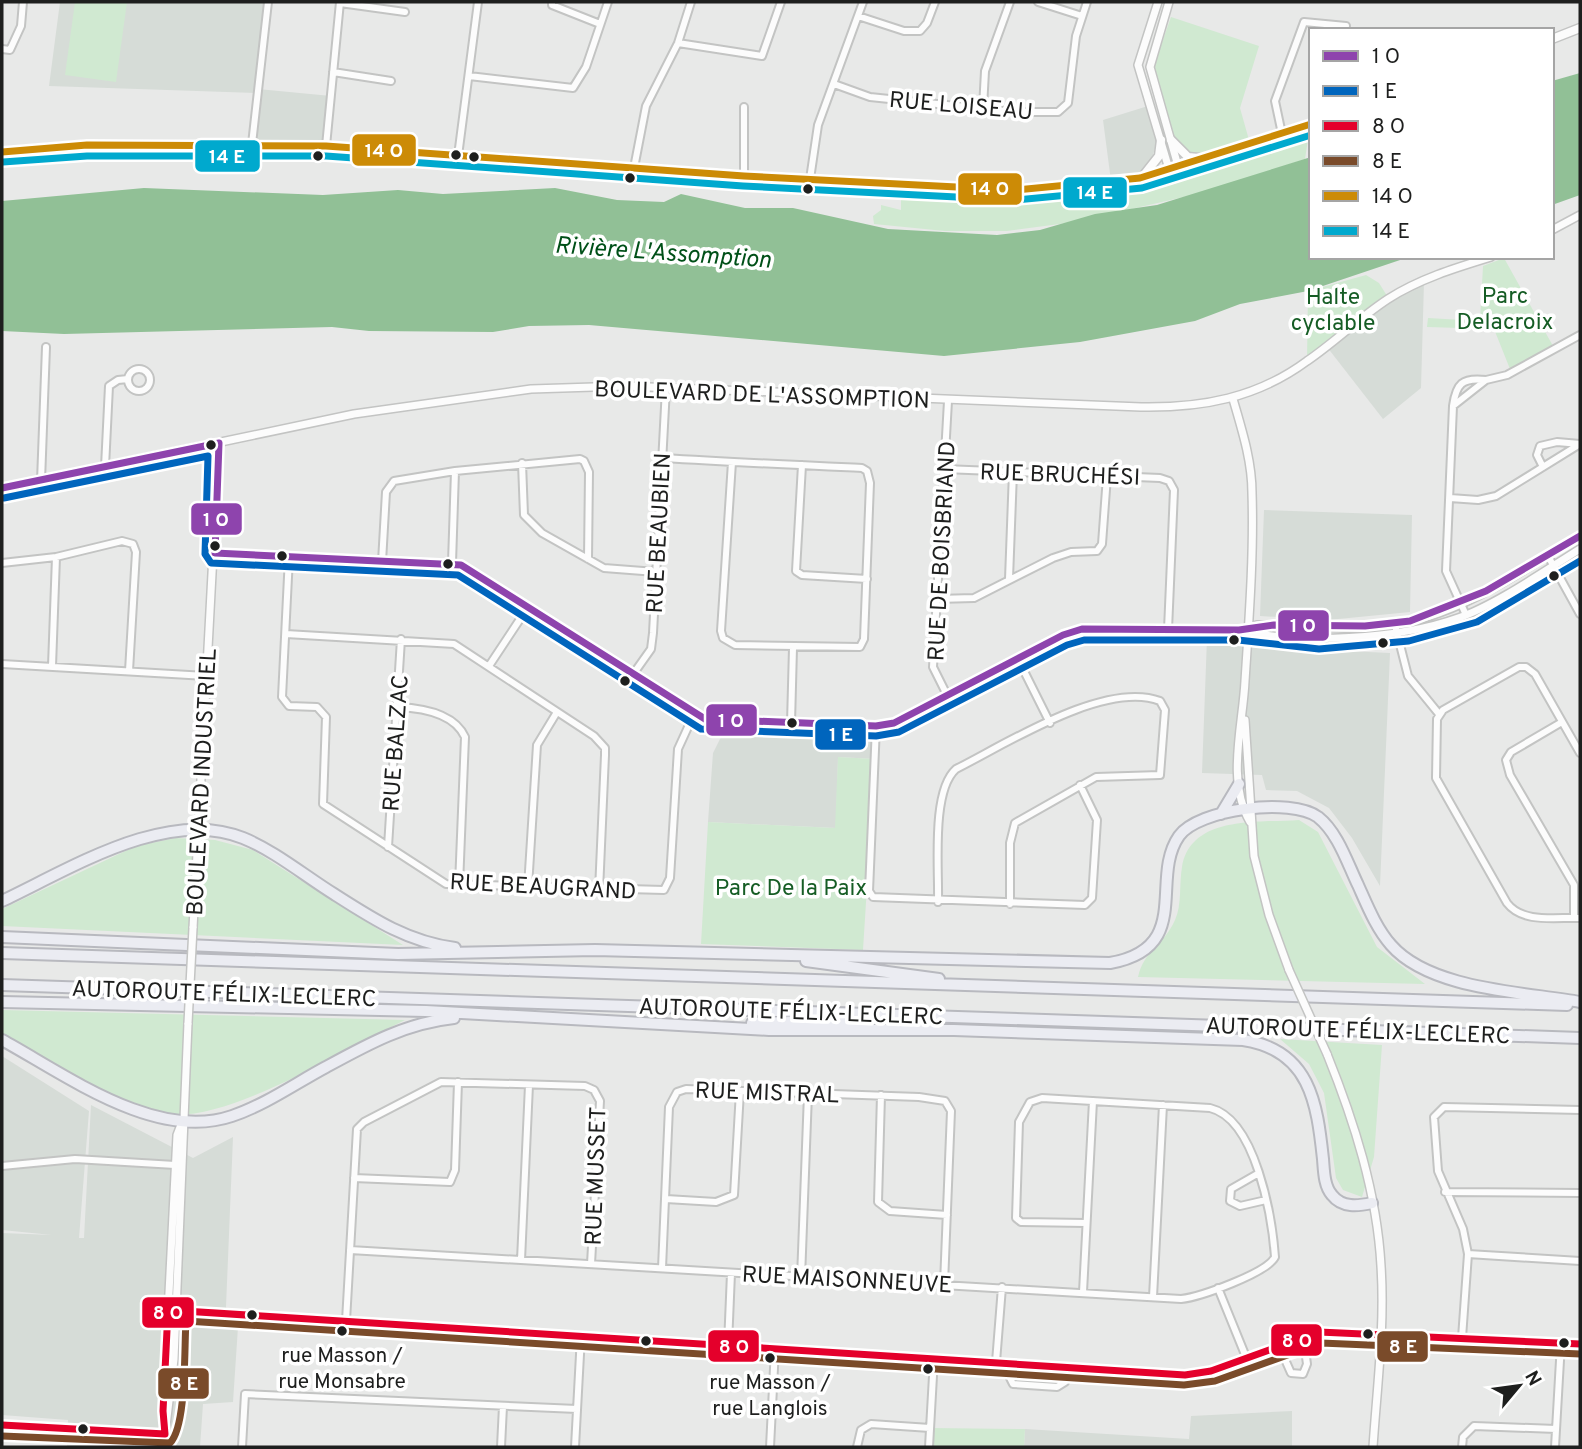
<svg xmlns="http://www.w3.org/2000/svg" width="1582" height="1449" font-family="Overpass,sans-serif">
<rect width="100%" height="100%" fill="#e8e9e8"/>
<path fill="#d6dcd7" d="M60 2H268L258 89 331 96 326 146 252 144 257 93 49 86Z
M1148 106 1157 143 1150 163 1140 172 1111 181 1103 120Z
M1424 282 1421 388 1383 419 1327 347 1389 299Z
M1264 510 1412 515 1410 612 1328 620 1260 616Z
M1207 638H1234L1238 643 1261 647 1390 653 1380 886 1352 838 1329 808 1297 791 1266 790 1262 775 1202 773Z
M727 725 876 726 875 759 838 757 836 828 708 822 713 753Z
M2 1056 89 1111 79 1238H84L91 1105 193 1158 233 1137 226 1307 238 1327 233 1402 203 1404 200 1447H67L68 1420 2 1415V1233L52 1235 2 1230Z
M1292 1411V1447H1024L1025 1429 1189 1439 1191 1416Z"/>
<path fill="#d0e9d1" d="M75 2H127L116 82 65 75Z
M1171 17 1259 46 1240 108 1249 140 1311 120 1305 159 1201 193 1075 222 1007 231H945L874 224 873 216 881 210V205L901 210V190L942 191 943 187 1015 190 1140 178 1210 154 1190 152 1173 137 1154 65Z
M1504 258 1553 346 1510 369 1494 329 1427 327 1428 318 1480 321 1483 266Z
M1366 275 1379 283 1389 299 1307 361 1308 291Z
M838 757 875 759 863 950 701 944 708 822 835 828Z
M1299 820 1318 832 1377 947 1425 984 1138 977C1144 950 1164 945 1175 920 1182 905 1179 884 1182 867 1191 815 1258 823 1299 820Z
M176 838 215 840 253 850 403 945 2 926V909L136 846Z
M2 1010 405 1020C348 1048 226 1124 165 1114 114 1106 48 1061 2 1036Z
M1280 1039 1382 1045 1374 1157 1362 1197 1343 1190 1336 1178 1324 1093 1309 1064Z
M930 1428 1025 1429 1024 1447H929Z"/>
<path fill="#91c096" d="M1580 73V195L1552 205V81Z
M1311 157V257H1409L1308 291 1240 304 1195 321 1080 342 944 356 589 325 529 326 493 332 369 331 332 327 64 334 2 331V201L144 188 323 195 398 190 443 194 555 188 617 200 664 202 681 194 745 208H793L888 229 997 235 1040 230 1095 214 1157 205Z"/>
<g fill="none" stroke-linecap="round" stroke-linejoin="round">
<g stroke="#c3c4c3" stroke-width="10">
<path id="minor" d="M552 2V5L600 24
M1038 2 1082 16
M340 3 405 12
M858 16 904 31H920L927 23 935 2
M678 43 762 56 781 2
M2 49 10 50 21 26 23 2
M333 72 391 81
M469 76 573 88 586 67 608 2
M834 84 870 97 1014 112H1058L1068 103 1076 36 1087 2
M744 107V176
M983 108 985 71 1010 2
M1282 134 1275 101 1304 22 1346 26
M252 144 268 2
M326 146 340 2
M458 156 478 2
M634 168 646 106 678 43 691 2
M810 179 818 125 863 2
M128 380a11 11 0 1 1 22 0a11 11 0 1 1-22 0Z
M1453 406C1456 384 1462 377 1486 380
M662 458C729 462 796 465 862 468L867 471 870 483 864 639 860 647 735 645 723 638 721 631 732 462
M522 463 524 515 542 533 604 568 656 572
M802 465 796 571 802 575 867 579
M105 467 109 386 118 380 128 379
M1543 467 1537 455 1540 446 1557 442 1580 444
M944 469 1160 478 1169 481 1174 490 1168 630
M41 481 46 347
M1450 498 1478 500 1496 496 1580 444
M1548 556 1580 614
M289 557 282 697 289 706 317 707 326 717 323 804 446 884 664 890 670 878 678 749 694 714
M382 562 386 492 394 481 455 471 580 459 584 461 589 472 588 559
M2 563 56 557 122 541 133 544 136 552 129 671
M452 563 455 471
M1009 579 1013 472
M937 599 974 598 1053 558 1071 552 1097 551 1102 544 1107 476
M1466 615 1446 571 1453 406 1486 380 1507 375 1580 335
M1396 629 1408 676 1439 714
M286 634 454 644 594 736 605 748V755L599 891
M1018 659 1050 723
M2 664 206 676
M52 666 56 557
M489 666 528 607
M634 673 651 649 653 633 666 388
M948 697 933 667 948 401
M398 707C421 708 454 713 465 737L459 885
M1562 722 1511 752 1506 760 1510 775 1574 885V917
M791 723 793 648
M876 726 869 891 873 897 1085 905 1092 898 1097 820 1080 785
M1580 753 1535 674 1526 667H1519L1443 710 1437 719 1436 778 1507 903C1523 924 1557 917 1580 918
M388 847 401 639
M528 887 537 745 557 712
M938 902C939 869 931 791 956 769 1006 744 1105 680 1160 701L1165 710 1160 775 1096 777 1015 823 1010 843V904
M881 1095 878 1202 890 1211 947 1215
M2 1166 75 1159 175 1165
M1259 1173 1231 1189 1230 1201 1240 1206 1266 1200
M354 1178 450 1182 455 1170 458 1082
M1445 1192 1580 1193
M666 1199 716 1202 734 1195 740 1091
M350 1250 1181 1299C1200 1297 1267 1273 1275 1257 1272 1217 1256 1119 1210 1108L1042 1098 1030 1102 1019 1122 1016 1218 1021 1222 1086 1223
M1468 1254 1580 1261
M521 1260 529 1085
M662 1268 669 1107 677 1092 686 1089 919 1097 945 1101 951 1111 944 1284
M801 1278 808 1094
M1218 1288 1246 1357
M1083 1292 1093 1101
M1153 1297 1163 1105
M346 1321 357 1129 364 1122 441 1082 585 1086 594 1090 600 1101 591 1264
M1462 1338 1468 1254 1463 1229 1438 1171 1434 1117 1444 1107 1580 1110
M728 1345 731 1273
M1279 1346 1291 1373 1303 1374 1307 1364 1303 1336
M996 1362 1002 1287
M1008 1364V1374L1013 1384 1057 1387 1065 1382 1067 1367
M242 1447 245 1394 577 1409
M501 1447 503 1406
M575 1447 581 1336
M770 1447 775 1348
M857 1447 861 1430 871 1424 930 1428
M929 1447 934 1358
M1462 1447 1463 1437 1474 1426 1556 1429
M1555 1447 1561 1343"/>
</g>
<g stroke="#c3c4c3" stroke-width="10">
<path id="tertiary" d="M1158 2 1138 65 1169 169
M1169 2 1150 67 1178 166
M1552 230 1580 215
M1233 399C1242 430 1252 461 1252 493 1254 555 1249 619 1245 681 1243 725 1226 781 1250 822
M2 488 354 414 531 389 625 386 1141 407C1202 408 1257 398 1307 361 1335 342 1359 318 1388 299 1419 279 1455 268 1491 257
M215 553 461 565 705 719 876 726 894 723 1063 635 1082 629 1239 630C1299 645 1400 639 1458 618 1494 606 1546 570 1580 549
M1243 629 1257 625C1317 627 1381 634 1439 613 1489 595 1534 563 1580 536
M1245 720 1254 856 1269 915 1289 970
M193 928 219 443
M1327 1054C1354 1121 1377 1193 1381 1266 1385 1326 1377 1387 1373 1447
M168 1310 1185 1375 1211 1371 1319 1332 1580 1344
M2 1425 165 1434
M165 1434 174 1359 188 1023
M164 1447 163 1411 177 1135 182 1122"/>
</g>
<g stroke="#c3c4c3" stroke-width="11">
<path id="secondary" d="M1552 39 1580 28
M1171 140 1188 157 1199 158
M2 152 87 145 326 146 744 176 1015 190 1140 178 1311 124
M1144 175 1159 156 1161 140"/>
</g>
<g stroke="#b8b9bf" stroke-width="14">
<path id="motorway" d="M1221 814 1239 784
M2 901C70 869 167 807 243 838 275 851 305 876 334 894 373 919 408 942 455 948
M2 937 398 954 595 950 1110 963C1194 948 1149 879 1179 836 1198 809 1291 797 1318 817 1338 833 1347 862 1358 885 1367 905 1376 928 1391 945 1430 990 1525 992 1580 1002
M2 953 1567 1005
M806 961 939 979
M2 985 1580 1038
M2 1002 426 1011 769 1030H954L1243 1040C1310 1050 1317 1103 1323 1159 1324 1171 1324 1186 1332 1195 1342 1208 1358 1206 1372 1203
M752 1023 869 1020
M2 1040C66 1075 156 1142 232 1116 265 1105 296 1083 326 1067 368 1044 406 1023 454 1018"/>
</g>
<use href="#minor" stroke="#fcfcfc" stroke-width="6"/>
<use href="#tertiary" stroke="#fcfcfc" stroke-width="7"/>
<use href="#secondary" stroke="#fcfcfc" stroke-width="8"/>
<use href="#motorway" stroke="#ebecf2" stroke-width="10"/>
<g stroke="#c3c4c3" stroke-width="10" stroke-linecap="butt">
<path id="tertiary-bridge" d="M1289 970 1327 1054
M188 1023 193 928"/>
</g>
<use href="#tertiary-bridge" stroke="#fcfcfc" stroke-width="7"/>
<g stroke="#fff" stroke-width="12">
<path id="bus-1" d="M2 488 219 443 215 553 461 565 705 719 876 726 894 723 1063 635 1082 629 1239 630 1274 625 1365 626 1410 621 1486 591 1580 536"/>
</g>
<g stroke="#fff" stroke-width="12">
<path id="bus-2" d="M4 498 208 456 205 554 211 563 458 575 701 729 876 736 899 732 1067 645 1084 640H1238L1319 649 1409 641 1477 622 1580 561"/>
</g>
<g stroke="#fff" stroke-width="12">
<path id="bus-3" d="M2 1425 165 1434 163 1411 168 1310 1185 1375 1211 1371 1319 1332 1580 1344"/>
</g>
<g stroke="#fff" stroke-width="12">
<path id="bus-4" d="M2 1436 170 1443C187 1426 184 1347 186 1321L1184 1385 1215 1381 1321 1343 1580 1354"/>
</g>
<g stroke="#fff" stroke-width="12">
<path id="bus-5" d="M2 152 87 145 326 146 744 176 1015 190 1140 178 1311 124"/>
</g>
<g stroke="#fff" stroke-width="12">
<path id="bus-6" d="M3 162 87 156H326L743 186 1015 200 1142 188 1311 135"/>
</g>
<use href="#bus-1" stroke="#8e44ad" stroke-width="7"/>
<use href="#bus-2" stroke="#0065bd" stroke-width="7"/>
<use href="#bus-3" stroke="#e4002b" stroke-width="7"/>
<use href="#bus-4" stroke="#7a4b2a" stroke-width="7"/>
<use href="#bus-5" stroke="#cc8b06" stroke-width="7"/>
<use href="#bus-6" stroke="#00a9ce" stroke-width="7"/>
</g>
<g fill="#1e1f1e" stroke="#fff" stroke-width="2.5">
<circle cx="456" cy="155" r="6"/>
<circle cx="318" cy="156" r="6"/>
<circle cx="474" cy="157" r="6"/>
<circle cx="630" cy="178" r="6"/>
<circle cx="808" cy="189" r="6"/>
<circle cx="211" cy="445" r="6"/>
<circle cx="215" cy="546" r="6"/>
<circle cx="282" cy="556" r="6"/>
<circle cx="448" cy="564" r="6"/>
<circle cx="1554" cy="576" r="6"/>
<circle cx="1234" cy="640" r="6"/>
<circle cx="1383" cy="643" r="6"/>
<circle cx="625" cy="681" r="6"/>
<circle cx="792" cy="723" r="6"/>
<circle cx="252" cy="1315" r="6"/>
<circle cx="342" cy="1331" r="6"/>
<circle cx="1368" cy="1334" r="6"/>
<circle cx="646" cy="1341" r="6"/>
<circle cx="1564" cy="1343" r="6"/>
<circle cx="770" cy="1358" r="6"/>
<circle cx="928" cy="1369" r="6"/>
<circle cx="83" cy="1429" r="6"/>
</g>
<g text-anchor="middle" stroke-width="7" stroke-linejoin="round" paint-order="stroke">
<g font-size="21" fill="#1e1f1e" stroke="#fff">
<text x="342" y="1362">rue Masson /<tspan x="342" dy="26">rue Monsabre</tspan></text>
<text x="770" y="1389">rue Masson /<tspan x="770" dy="26">rue Langlois</tspan></text>
</g>
<g font-size="23" fill="#1e1f1e" stroke="#fff">
<text transform="translate(961 105) rotate(5)" y="8">RUE LOISEAU</text>
<text transform="translate(762 394) rotate(2)" y="8">BOULEVARD DE L'ASSOMPTION</text>
<text transform="translate(1060 474) rotate(2)" y="8">RUE BRUCHÉSI</text>
<text transform="translate(658 533) rotate(-87)" y="8">RUE BEAUBIEN</text>
<text transform="translate(941 551) rotate(-87)" y="8">RUE DE BOISBRIAND</text>
<text transform="translate(395 743) rotate(-86)" y="8">RUE BALZAC</text>
<text transform="translate(201 782) rotate(-87)" y="8">BOULEVARD INDUSTRIEL</text>
<text transform="translate(543 886) rotate(3)" y="8">RUE BEAUGRAND</text>
<text transform="translate(224 993) rotate(2)" y="8">AUTOROUTE FÉLIX-LECLERC</text>
<text transform="translate(791 1011) rotate(2)" y="8">AUTOROUTE FÉLIX-LECLERC</text>
<text transform="translate(1358 1030) rotate(2)" y="8">AUTOROUTE FÉLIX-LECLERC</text>
<text transform="translate(767 1092) rotate(2)" y="8">RUE MISTRAL</text>
<text transform="translate(595 1176) rotate(-88)" y="8">RUE MUSSET</text>
<text transform="translate(847 1279) rotate(3)" y="8">RUE MAISONNEUVE</text>
</g>
<g font-size="23" fill="#165d25" stroke="#fff">
<text x="1505" y="303">Parc<tspan x="1505" dy="26">Delacroix</tspan></text>
<text x="1333" y="304">Halte<tspan x="1333" dy="26">cyclable</tspan></text>
<text x="791" y="895">Parc De la Paix</text>
</g>
<g font-size="24" font-style="italic" fill="#005018" stroke="#fff">
<text transform="translate(663 252) rotate(4)" y="8">Rivière L'Assomption</text>
</g>
</g>
<g stroke="#fff" stroke-width="2.5">
<rect x="351" y="133" width="66" height="34" rx="7" fill="#cc8b06"/>
<rect x="194" y="139" width="67" height="34" rx="7" fill="#00a9ce"/>
<rect x="957" y="172" width="66" height="34" rx="7" fill="#cc8b06"/>
<rect x="1062" y="176" width="66" height="33" rx="7" fill="#00a9ce"/>
<rect x="190" y="502" width="53" height="34" rx="7" fill="#8e44ad"/>
<rect x="1277" y="609" width="53" height="33" rx="7" fill="#8e44ad"/>
<rect x="705" y="703" width="53" height="34" rx="7" fill="#8e44ad"/>
<rect x="814" y="718" width="53" height="33" rx="7" fill="#0065bd"/>
<rect x="141" y="1296" width="54" height="33" rx="7" fill="#e4002b"/>
<rect x="1270" y="1323" width="53" height="34" rx="7" fill="#e4002b"/>
<rect x="707" y="1329" width="53" height="34" rx="7" fill="#e4002b"/>
<rect x="1376" y="1330" width="53" height="33" rx="7" fill="#7a4b2a"/>
<rect x="157" y="1367" width="53" height="33" rx="7" fill="#7a4b2a"/>
</g>
<g font-size="19" text-anchor="middle" font-weight="bold" fill="#fff">
<text x="384" y="157">14 O</text>
<text x="227" y="163">14 E</text>
<text x="990" y="195">14 O</text>
<text x="1095" y="199">14 E</text>
<text x="216" y="526">1 O</text>
<text x="1303" y="632">1 O</text>
<text x="731" y="727">1 O</text>
<text x="841" y="741">1 E</text>
<text x="168" y="1319">8 O</text>
<text x="1297" y="1347">8 O</text>
<text x="734" y="1353">8 O</text>
<text x="1403" y="1353">8 E</text>
<text x="184" y="1390">8 E</text>
</g>
<rect width="1582" height="1449" fill="none" stroke="#1e1f1e" stroke-width="7"/>
<rect x="1309" y="28" width="245" height="231" fill="#ffffff" stroke="#a5a5a5" stroke-width="2"/>
<rect x="1323" y="51" width="35" height="10" fill="#8e44ad" stroke="#a5a5a5" stroke-width="2"/>
<text x="1372" y="63" font-size="21" fill="#1e1f1e">1 O</text>
<rect x="1323" y="86" width="35" height="10" fill="#0065bd" stroke="#a5a5a5" stroke-width="2"/>
<text x="1372" y="98" font-size="21" fill="#1e1f1e">1 E</text>
<rect x="1323" y="121" width="35" height="10" fill="#e4002b" stroke="#a5a5a5" stroke-width="2"/>
<text x="1372" y="133" font-size="21" fill="#1e1f1e">8 O</text>
<rect x="1323" y="156" width="35" height="10" fill="#7a4b2a" stroke="#a5a5a5" stroke-width="2"/>
<text x="1372" y="168" font-size="21" fill="#1e1f1e">8 E</text>
<rect x="1323" y="191" width="35" height="10" fill="#cc8b06" stroke="#a5a5a5" stroke-width="2"/>
<text x="1372" y="203" font-size="21" fill="#1e1f1e">14 O</text>
<rect x="1323" y="226" width="35" height="10" fill="#00a9ce" stroke="#a5a5a5" stroke-width="2"/>
<text x="1372" y="238" font-size="21" fill="#1e1f1e">14 E</text>
<g transform="translate(1519 1386) rotate(61)" stroke="#ffffff" stroke-width="5" paint-order="stroke">
<path d="M0-5L12 26L0 18L-12 26Z" fill="#1e1f1e"/>
<text y="-10" font-size="19" font-weight="bold" text-anchor="middle" fill="#1e1f1e">N</text>
</g>
</svg>
